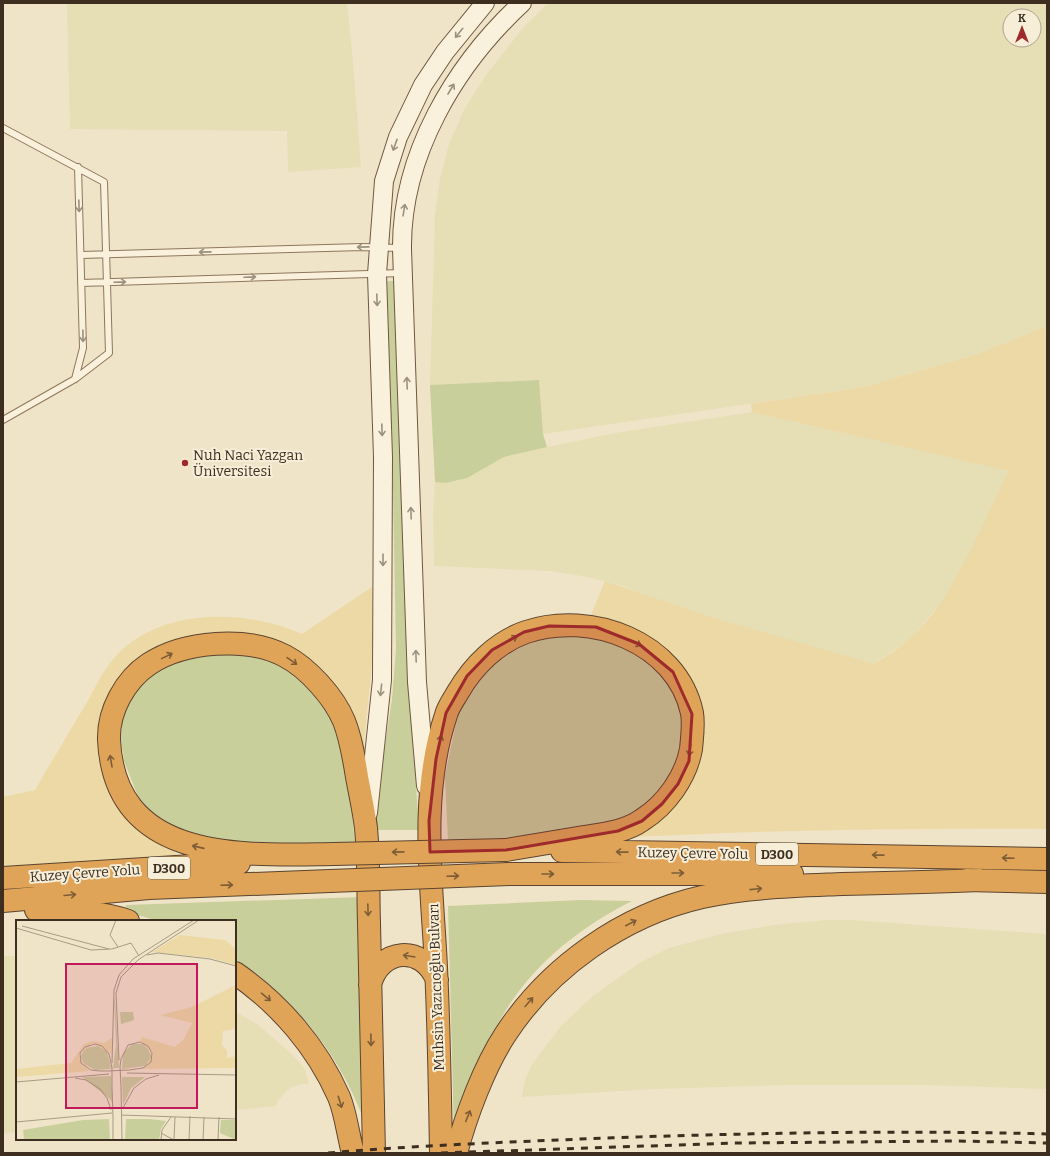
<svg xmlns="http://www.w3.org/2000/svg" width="1050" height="1156" font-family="Bitter,serif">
<rect width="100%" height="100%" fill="#f0e4c8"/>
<path fill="#e6deb5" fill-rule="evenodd" d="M67 3H347L352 50 361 167 288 172 287 131 70 129Z
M548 3H1047V326L978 354 864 387 543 434 538 380 430 385 435 215 440 179 449 144 465 108 486 75 523 28ZM1010 16H1034V40H1010Z
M752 412 1010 471 959 574 942 602 911 638 874 664 767 635 659 600 623 586 587 577 551 571 434 566 433 512 435 482 457 481 481 470 504 457 547 447 615 433Z
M826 920H851L1047 934V1089L924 1085H788L654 1089 522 1097 525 1080 532 1064 561 1026 593 996 641 962 669 948 721 934 774 925Z
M3 956H17V1132L3 1133Z
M235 1011 258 1025 284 1047 301 1064 305 1070 309 1084H302L290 1088 279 1099 276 1106 235 1110Z"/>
<path fill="#c9cf9b" d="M385 281H395L406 636 419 830H375L383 757 392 699 396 649 393 492Z
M539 380 543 434 547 447 504 457 467 478 446 483 435 482 430 385Z
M577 630 654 660 684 707 678 773 636 817 557 836 448 841 445 776 458 713 474 682 514 646Z
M253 654 285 667 314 689 345 742 355 844 245 847 175 831 148 809 137 794 124 761 121 739 122 722 127 702 147 675 192 655Z
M362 897 366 1126C342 1057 296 999 235 959V921H159L126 912V905Z
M581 900 632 901C572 931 519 976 491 1038 477 1068 466 1101 454 1132L448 906Z"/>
<path fill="#ecd9a5" d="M1047 326V829C903 828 760 830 616 838L641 829 699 732 633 629 611 619 591 615 605 581 714 618 874 664C928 632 945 600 973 545 985 520 997 496 1009 471L752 412 751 404 864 387 978 354Z
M372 587 373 654 363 751 355 723 242 633H218L189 636 167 642 147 651 129 665 122 673 107 698 99 727 98 757 106 782 151 838 172 849 178 856 3 866V797L35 790C52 761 69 732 86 704 94 690 101 674 111 662 154 607 244 608 302 634Z"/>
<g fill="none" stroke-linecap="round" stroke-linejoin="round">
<g stroke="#8d765c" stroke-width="8">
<path id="lane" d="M3 128 104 182 109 353 75 379 3 420
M81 255 362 247 400 248
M81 283 402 273
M75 379 83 348 78 167"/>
</g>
<g stroke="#6f573f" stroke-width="20">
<path id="secondary" d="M426 786 417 682 402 249C401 155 455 65 522 3
M368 813 382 680 383 457 377 274 384 181 398 137 423 85 445 52 485 3"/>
</g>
<g stroke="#5b4430" stroke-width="24">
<path id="highway" d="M562 851 1047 859
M334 854C243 855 115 864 109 740 108 711 125 680 149 664 184 641 247 636 285 656 308 668 334 697 344 721 351 739 354 758 357 777 360 794 364 811 366 828 369 859 368 892 369 923 371 999 372 1076 374 1153
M509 874H792
M3 878 239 863
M966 880 1047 882
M3 901 149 888 330 881
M36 910C67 911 99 911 128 921
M235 973C280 1004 317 1047 339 1097 346 1114 348 1135 353 1153
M370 985C379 948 423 944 437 980
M441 1153C440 1091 439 1029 436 967 432 884 419 796 446 715 448 707 454 699 458 692 473 666 497 642 526 632 590 610 677 642 692 713 694 725 692 738 691 749 686 777 666 805 642 820 624 833 600 834 578 838 554 842 530 846 506 850
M456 1153C466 1116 484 1067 505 1035 549 967 623 915 702 897 748 887 795 886 842 884 888 883 934 882 980 880"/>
</g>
<use href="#lane" stroke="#faf1dc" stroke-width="6"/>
<use href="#secondary" stroke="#faf1dc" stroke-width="18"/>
<use href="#highway" stroke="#e0a458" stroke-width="22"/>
<path stroke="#3d2e20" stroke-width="3" stroke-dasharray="7 7" stroke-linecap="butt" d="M328 1153C421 1145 513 1142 606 1138 753 1133 900 1130 1047 1134
M441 1153 736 1143 958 1141 1047 1143"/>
<g stroke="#5b4430" stroke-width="24" stroke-linecap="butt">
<path id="highway-bridge" d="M334 854 506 850
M330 881 509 874"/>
</g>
<use href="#highway-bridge" stroke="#e0a458" stroke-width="22"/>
</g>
<defs><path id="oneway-shaft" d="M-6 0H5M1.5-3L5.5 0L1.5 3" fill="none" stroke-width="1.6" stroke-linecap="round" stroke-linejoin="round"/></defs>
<g stroke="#9c907e">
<use href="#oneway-shaft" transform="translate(459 33) rotate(129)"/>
<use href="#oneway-shaft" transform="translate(451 89) rotate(-59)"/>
<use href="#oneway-shaft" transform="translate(395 145) rotate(110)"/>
<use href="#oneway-shaft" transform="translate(79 206) rotate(88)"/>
<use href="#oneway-shaft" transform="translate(404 210) rotate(-81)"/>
<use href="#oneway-shaft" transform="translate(363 247) rotate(179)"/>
<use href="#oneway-shaft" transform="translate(205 252) rotate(179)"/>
<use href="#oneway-shaft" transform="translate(250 277) rotate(-2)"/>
<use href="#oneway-shaft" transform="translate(120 282) rotate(-2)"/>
<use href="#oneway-shaft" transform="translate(377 300) rotate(88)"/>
<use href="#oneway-shaft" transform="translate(83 336) rotate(89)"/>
<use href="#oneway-shaft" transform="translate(407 383) rotate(-92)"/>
<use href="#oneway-shaft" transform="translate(382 430) rotate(88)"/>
<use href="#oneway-shaft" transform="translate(411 513) rotate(-92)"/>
<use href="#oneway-shaft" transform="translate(383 560) rotate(90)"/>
<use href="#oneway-shaft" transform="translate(416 656) rotate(-92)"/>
<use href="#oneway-shaft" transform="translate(381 690) rotate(96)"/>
</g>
<g stroke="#7e5d36">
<use href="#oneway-shaft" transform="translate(512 639) rotate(-29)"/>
<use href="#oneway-shaft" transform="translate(636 643) rotate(28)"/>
<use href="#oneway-shaft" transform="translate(167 656) rotate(-26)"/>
<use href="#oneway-shaft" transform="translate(292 661) rotate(35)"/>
<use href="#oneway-shaft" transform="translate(440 741) rotate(-77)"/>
<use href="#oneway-shaft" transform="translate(690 750) rotate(99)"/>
<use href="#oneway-shaft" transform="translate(111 761) rotate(-100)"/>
<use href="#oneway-shaft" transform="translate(198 847) rotate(-167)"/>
<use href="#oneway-shaft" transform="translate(398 852) rotate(179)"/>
<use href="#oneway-shaft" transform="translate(622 852) rotate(-179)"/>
<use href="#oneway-shaft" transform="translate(878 855) rotate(-179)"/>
<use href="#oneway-shaft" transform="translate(1008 858) rotate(-178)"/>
<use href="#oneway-shaft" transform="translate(678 873)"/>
<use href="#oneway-shaft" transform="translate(548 874)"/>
<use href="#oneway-shaft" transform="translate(453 876) rotate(-2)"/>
<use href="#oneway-shaft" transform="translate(227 885) rotate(-2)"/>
<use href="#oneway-shaft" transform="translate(756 889) rotate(-6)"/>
<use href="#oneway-shaft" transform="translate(70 895) rotate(-5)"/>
<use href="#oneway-shaft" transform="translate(368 910) rotate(88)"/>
<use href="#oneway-shaft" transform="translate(631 923) rotate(-27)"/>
<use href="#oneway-shaft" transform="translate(409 956) rotate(-171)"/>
<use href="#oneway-shaft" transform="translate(266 997) rotate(40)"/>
<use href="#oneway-shaft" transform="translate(529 1002) rotate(-50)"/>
<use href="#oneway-shaft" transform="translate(371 1040) rotate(89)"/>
<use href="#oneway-shaft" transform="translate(340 1102) rotate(73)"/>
<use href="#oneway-shaft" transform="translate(468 1116) rotate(-68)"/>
</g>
<path fill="#9e2a2b" fill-opacity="0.2" stroke="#9e2a2b" stroke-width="3" stroke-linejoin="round" d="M549 626 596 627 639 644 673 672 692 714 689 761 678 784 662 804 642 821 618 831 506 850 430 852 429 821 436 759 446 713 467 676 492 650 524 632Z"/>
<circle fill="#9e2a2b" stroke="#f7eed8" stroke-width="1.5" cx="185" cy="463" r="4"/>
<g text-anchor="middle" stroke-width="4" stroke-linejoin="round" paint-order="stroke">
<g fill="#f7eed8" stroke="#756857" stroke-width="1">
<rect x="756" y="843" width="42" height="22" rx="3"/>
<rect x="148" y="857" width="42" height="22" rx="3"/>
</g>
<g font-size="13" font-weight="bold" fill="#3d2e20">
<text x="777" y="859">D300</text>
<text x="169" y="873">D300</text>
</g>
<g font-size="14" fill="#3d2e20" stroke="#f7eed8" text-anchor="start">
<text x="193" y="460">Nuh Naci Yazgan<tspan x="193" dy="16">Üniversitesi</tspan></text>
</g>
<g font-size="14" fill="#3d2e20" stroke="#f7eed8">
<text transform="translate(693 853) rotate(1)" y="5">Kuzey Çevre Yolu</text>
<text transform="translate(85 873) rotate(-4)" y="5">Kuzey Çevre Yolu</text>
<text transform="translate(436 987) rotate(-92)" y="5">Muhsin Yazıcıoğlu Bulvarı</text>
</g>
</g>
<g transform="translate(16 920)">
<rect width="220" height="220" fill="#f0e4c8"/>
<path d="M98 79H99L103 148H97L100 125ZM104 92H117L118 100 105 104ZM116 124H129L136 137 129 146 106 149 107 133ZM82 126 91 131 95 149 79 150 67 143 65 136 69 128ZM95 156 97 184 94 179 66 157ZM106 157H129L115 168 107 185ZM93 199 94 220H8L7 210 67 200ZM110 199H134L150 201 145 209 143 220H109ZM205 200H220V220L204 213Z" fill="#c9cf9b"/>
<path d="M164 15 209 20 220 29V45L195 38 136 32ZM220 65V109L207 111 206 125 211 130V138L220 136V148L127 149 137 134 124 121 126 117 159 127 168 119 176 103 144 95 176 87ZM97 117 95 138V134L77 123 63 135 73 151 0 157V149L55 143 68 124 77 121 88 123Z" fill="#ecd9a5"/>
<path fill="none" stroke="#a89b85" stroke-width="1" d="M100 0 94 15 102 27M6 6 93 29M0 8 75 30 96 29 115 23 123 36M131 35 142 33 194 39 220 46M103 140 100 73 105 57 122 40 183 0M96 143 98 70 103 55 117 39 178 0M111 153 220 155M59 158 70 160 84 169 91 178 95 190M0 162 93 154M107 188 118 168 130 159 143 155M105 195 220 199M0 202 96 193M145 213 158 220M97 220V197L96 167V148L93 134 86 126 79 124 69 127 64 133 65 143 75 150 84 151H92L113 150 127 148 135 142 136 133 132 126 124 122 112 125 105 139 104 147 105 166 106 220M145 220 146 210 155 197M158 220 159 197M173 220 174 196M187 220 188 197M202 220 203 197"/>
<path fill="#c2185b" fill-opacity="0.15" stroke="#c2185b" stroke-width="2" d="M50 44H181V188H50Z"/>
<rect width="220" height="220" fill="none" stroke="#3d2e20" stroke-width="2"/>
</g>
<rect width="1050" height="1156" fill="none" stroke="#3d2e20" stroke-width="8"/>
<g transform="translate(1022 28)"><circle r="19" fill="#f7eed8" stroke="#ada18e"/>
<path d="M0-3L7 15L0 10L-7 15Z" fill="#9e2a2b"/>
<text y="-6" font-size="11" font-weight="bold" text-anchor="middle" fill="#3d2e20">K</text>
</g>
</svg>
